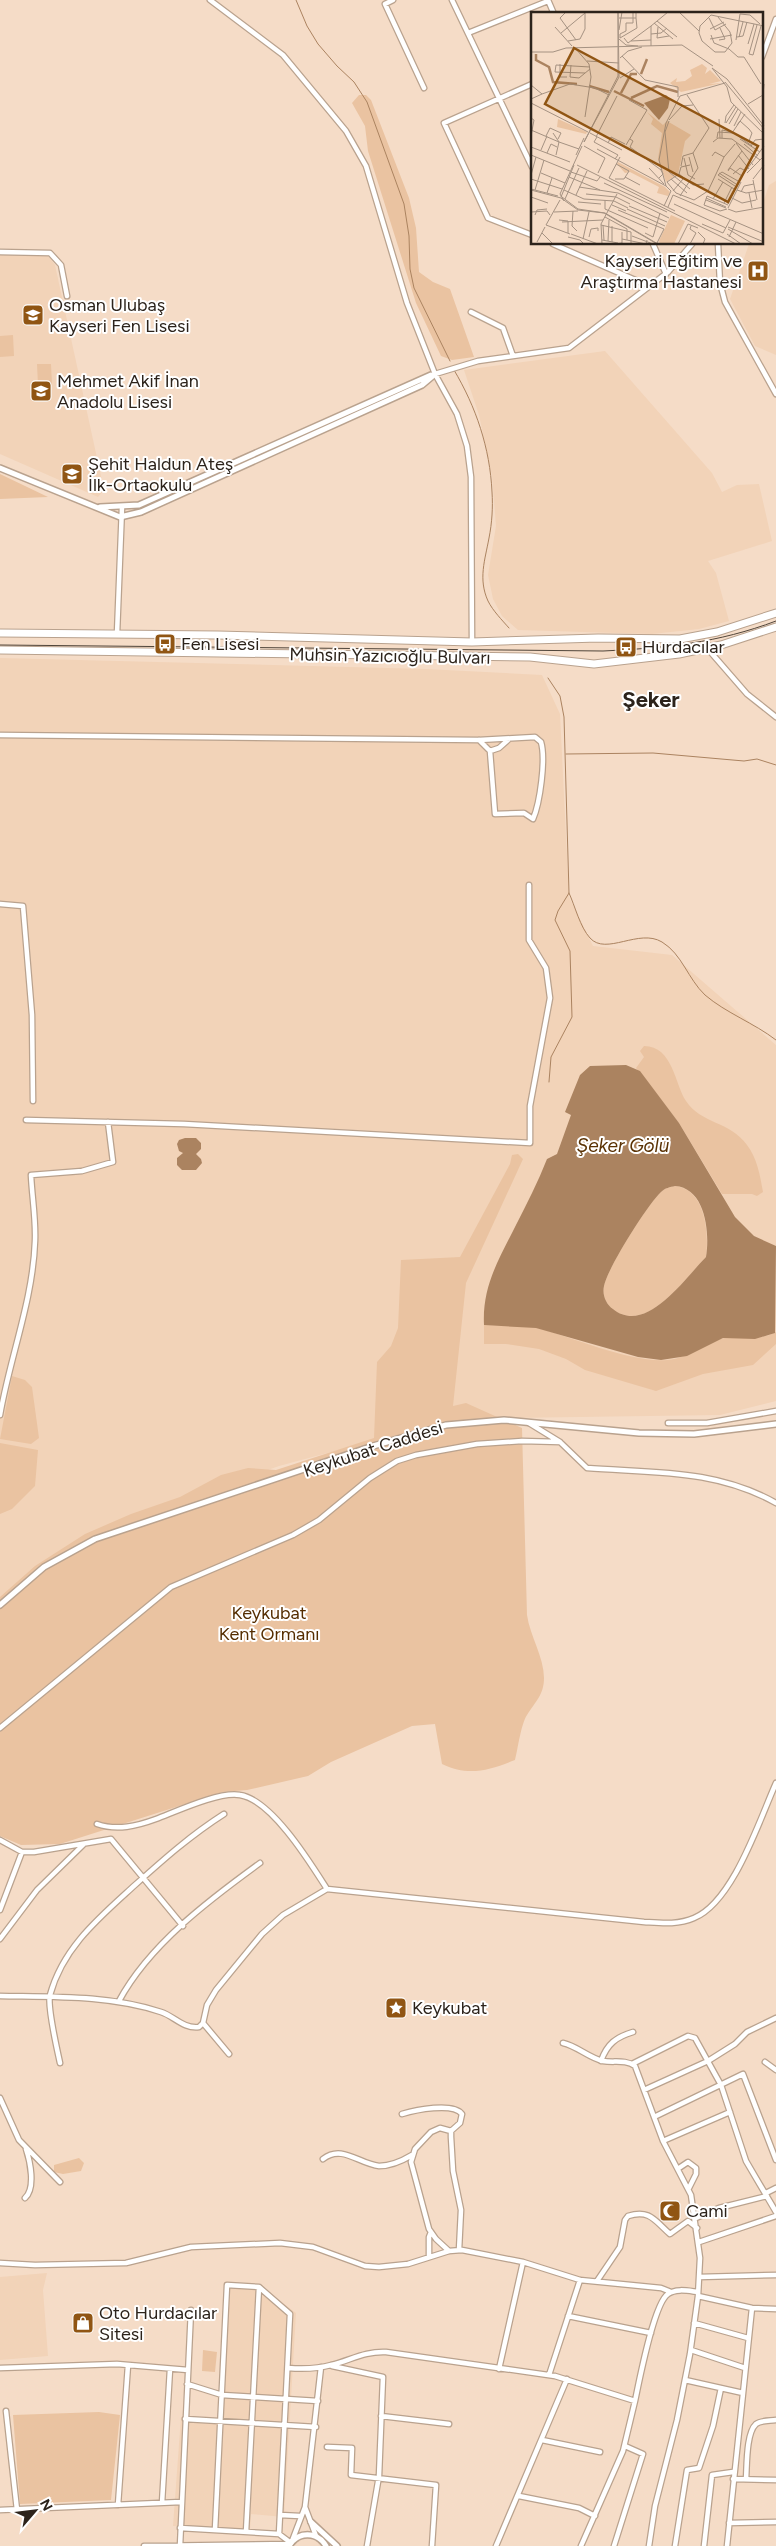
<svg xmlns="http://www.w3.org/2000/svg" width="776" height="2546" font-family="Figtree,sans-serif">
<rect width="100%" height="100%" fill="#f5dcc7"/>
<path fill="#f2d3b8" d="M776 181V355L755 346 730 299 749 244H762V206L769 185Z
M47 254 55 265 104 490 98 497 0 454V255Z
M605 351 712 473 722 492 737 485 759 484 772 541 708 561 716 573 729 621 699 629 652 634 518 630 502 616 493 599 488 575 496 526 492 476 479 415 464 370Z
M0 658 426 669 542 675 560 714 569 897 593 946 672 955 776 1045V1401L720 1415 499 1418 439 1423 279 1466 161 1508 0 1598Z
M47 2273 43 2290 48 2356 0 2360V2277Z
M225 2283 261 2287 296 2313 284 2517 251 2514 250 2530 173 2526 181 2417 213 2420 221 2418Z"/>
<path fill="#eac3a1" d="M359 95H366L371 100 409 198 416 228 419 272 433 282 450 289 474 357 452 360 441 356 416 303 368 151 365 126 352 103Z
M13 335 14 356 0 357V336Z
M37 364H51L52 385H38Z
M0 474 48 497 0 499Z
M644 1046C673 1046 675 1085 686 1101 701 1124 730 1121 747 1145 757 1158 760 1175 763 1192L757 1196 752 1194H722L679 1123 636 1068 644 1057 640 1051Z
M518 1154 523 1159 466 1283 453 1406 466 1403 522 1428 527 1615C530 1636 544 1657 544 1678 544 1695 535 1702 527 1715 521 1724 518 1748 515 1760 489 1770 469 1777 442 1764L435 1724 412 1726 331 1762 308 1776 247 1790 223 1792 60 1844 21 1845 0 1836V1597L35 1566 85 1534 131 1514 180 1497 221 1475 248 1468 276 1470 374 1438 377 1362 391 1346 398 1328 401 1260 460 1257 510 1164 512 1155Z
M675 1186C706 1189 709 1234 706 1257 685 1278 646 1336 613 1309 606 1304 602 1295 604 1286 607 1269 648 1204 661 1192 665 1188 670 1187 675 1186Z
M484 1325C501 1326 521 1324 538 1328 574 1338 632 1363 667 1360 691 1358 704 1342 724 1338 743 1334 758 1342 776 1332V1344L753 1365 703 1374 656 1391 585 1370 566 1359 539 1349 506 1344H484Z
M12 1376 25 1380 32 1387 39 1438 31 1444 0 1439Z
M0 1443 38 1450 35 1486 12 1509 0 1514Z
M79 2158 84 2163 81 2171 63 2174 54 2172V2165Z
M203 2350 217 2352 215 2372 202 2371Z
M99 2412 120 2415 111 2500 20 2504 13 2415Z"/>
<path fill="#ab8360" fill-rule="evenodd" d="M626 1065 640 1071 679 1123 735 1217 754 1236 776 1246 775 1333 755 1339 723 1338 687 1356 661 1360 638 1357 536 1328 484 1325C482 1286 499 1259 516 1225 527 1203 538 1182 547 1159L557 1154 571 1115 565 1112 580 1075 590 1066ZM675 1186C706 1188 710 1234 706 1257 685 1278 646 1336 613 1309 606 1304 602 1295 604 1286 607 1269 648 1204 661 1192 665 1188 670 1187 675 1186Z
M185 1138H196L201 1143V1149L196 1154 201 1159 202 1163 196 1170H182L177 1165V1158L183 1153 179 1151 177 1144 179 1140Z"/>
<g fill="none" stroke-linecap="round" stroke-linejoin="round">
<path stroke="#ab8360" stroke-width="1" d="M296 0 307 26 318 44 337 66 354 82 367 102 404 204 409 236 410 269 414 288 450 361
M454 370C476 407 490 448 492 492 493 507 492 523 489 538 485 560 478 579 488 601 493 611 502 620 509 628
M548 678 560 696 564 717 569 893 558 911 555 920 570 951 572 1017 551 1057 549 1082
M566 754 653 753 744 761 757 759 776 765
M569 893C575 906 580 927 590 938 606 956 639 928 662 942 682 954 688 979 705 995 726 1013 754 1023 776 1040"/>
<g stroke="#b9a28e" stroke-width="7">
<path id="minor" d="M210 0 283 55 346 131 366 166 407 303 435 374 457 414 467 446 471 477 472 642
M393 0 385 4 424 88
M452 0 532 167
M548 0 554 14
M468 33 548 1
M762 57 776 19
M532 84 444 123 488 218 532 235
M553 244 649 286
M653 244 666 274
M718 244 720 283 725 302 776 394
M0 252 50 253 61 265 67 296
M471 312 503 328 513 356
M435 374 478 361 569 348 668 272 692 244
M117 634 122 507
M707 648 747 694 776 717
M0 735 479 740 535 737 541 742C546 759 540 803 533 819L524 813 495 814 490 751 479 740
M490 751 499 748 508 740
M0 904 23 906 32 1015 33 1101
M26 1120 184 1124 530 1143V1106L550 998 546 968 529 940V885
M0 1415C10 1357 33 1300 35 1241 36 1219 32 1197 31 1175L82 1171 113 1162 108 1122
M529 1423 560 1442 587 1468C654 1473 716 1469 776 1503
M668 1423H707L776 1411
M0 1728 171 1587 293 1535 319 1520 370 1478 397 1461 416 1455 477 1444 522 1441 560 1442
M97 1824C117 1831 137 1826 156 1819 177 1811 220 1791 240 1795 272 1800 311 1864 327 1889L644 1922C661 1923 678 1925 694 1918 733 1902 759 1821 776 1783
M0 1840 22 1852H34L111 1839 183 1926
M0 1910 22 1852
M0 1939 37 1890 84 1844
M0 1996C53 1997 109 1995 161 2012 174 2016 183 2029 199 2027L203 2023 207 2005 216 1990 262 1934 283 1915 327 1889
M119 2001C149 1945 209 1900 260 1863
M203 2023 229 2054
M563 2043C577 2046 589 2058 603 2061 614 2063 625 2059 635 2066L663 2141 691 2195 700 2258 698 2296 690 2354 677 2420 655 2506 649 2546
M601 2061C607 2044 616 2037 633 2032
M765 2062 776 2070
M60 2063C57 2049 47 2006 50 1995 63 1947 100 1917 135 1885 164 1859 191 1835 224 1814
M632 2064 688 2036 695 2038 721 2085 746 2161 776 2212
M644 2090 708 2061 735 2044 747 2032 776 2018
M0 2098 19 2140 60 2182
M402 2114C415 2110 453 2102 462 2114L460 2123 451 2131V2137L453 2171 461 2210 459 2250
M654 2117 743 2074 776 2160
M663 2141 730 2112
M323 2159C342 2144 359 2164 379 2166 390 2166 402 2161 412 2155
M679 2168 688 2162 696 2168V2174L689 2188
M766 2193 776 2188
M25 2198C36 2188 30 2161 26 2149
M696 2218 719 2208 767 2196
M699 2242 776 2216
M449 2251 436 2239 429 2229 411 2162 415 2149 431 2132 440 2128 451 2131
M429 2257V2237L431 2232
M0 2263 35 2265 126 2263 191 2247 280 2243 313 2247 365 2266 379 2267 408 2264 449 2251 462 2250 523 2262 580 2280 661 2288 671 2292
M699 2277 776 2275
M597 2281 620 2247 625 2220 628 2216C650 2209 655 2221 670 2234L688 2221 697 2228
M698 2296 752 2308 776 2309
M568 2316 651 2333
M694 2323 748 2338
M691 2350 745 2368
M332 2366 383 2377 379 2476 367 2546
M0 2368 117 2364 188 2370
M288 2368C302 2369 317 2369 331 2365 351 2360 365 2351 386 2352L555 2376 635 2401C639 2382 654 2303 668 2294 676 2288 689 2291 698 2292
M499 2369 523 2262
M549 2375 580 2280
M685 2380 743 2393
M187 2384 222 2395 318 2401
M6 2411 17 2510
M381 2416 449 2424
M185 2419 316 2427
M542 2440 600 2452
M327 2447 352 2448 351 2475 436 2485 432 2546
M733 2479 776 2480
M746 2479C747 2466 746 2433 756 2424 761 2420 770 2421 776 2420
M519 2496 579 2508 595 2516
M162 2503 170 2369
M118 2505 128 2365
M305 2507 316 2536
M0 2510 181 2502
M280 2515 300 2516
M729 2523 776 2522
M180 2528 279 2534 291 2543
M215 2530 227 2285 259 2287 290 2314 279 2534
M246 2532 259 2287
M292 2541 305 2507 321 2367
M144 2546 290 2544
M180 2546 191 2310
M496 2546 567 2379
M581 2546 623 2451 635 2401
M614 2546 643 2454 625 2446
M675 2546 687 2470 699 2468 713 2426 721 2388
M704 2546 712 2475 733 2472
M727 2546 752 2308"/>
</g>
<g stroke="#b9a28e" stroke-width="8">
<path id="tertiary" d="M0 468 120 517 141 512 422 385 435 374
M100 507 139 505 431 375
M0 1605 44 1567 95 1539 373 1446 446 1425 504 1420 639 1433 694 1434 776 1424
M311 2522 337 2546
M289 2546C298 2531 317 2531 326 2546"/>
</g>
<g stroke="#b9a28e" stroke-width="9">
<path id="trunk" d="M0 633 218 635 472 642 598 638 680 639 717 632 776 613
M0 650 530 657 594 664 679 654 721 645 776 627"/>
</g>
<use href="#minor" stroke="#fff" stroke-width="4.5"/>
<use href="#tertiary" stroke="#fff" stroke-width="5"/>
<use href="#trunk" stroke="#fff" stroke-width="7"/>
<path stroke="#50453a" stroke-width="1" d="M0 645 603 651C665 648 718 643 776 621"/>
</g>
<defs>
<g id="hospital-square" transform="scale(1.125)"><rect x="-9" y="-9" width="18" height="18" rx="4" fill="#905513" stroke="#fff"/><path d="M-5-5h3v3.5h4V-5h3V5h-3V1.5h-4V5h-3Z" fill="#fff"/></g>
<g id="school-square" transform="scale(1.125)"><rect x="-9" y="-9" width="18" height="18" rx="4" fill="#905513" stroke="#fff"/><path d="M0-5L7-2L0 1L-7-2ZM-4 1L0 2.5L4 1V4Q0 6-4 4Z" fill="#fff"/></g>
<g id="bus-square" transform="scale(1.125)"><rect x="-9" y="-9" width="18" height="18" rx="4" fill="#905513" stroke="#fff"/><path d="M-5-6H5V4H4V6H2V4H-2V6H-4V4H-5ZM-3.5-4V0h7V-4ZM-3.5 1.2v1.5H-2V1.2ZM2 1.2v1.5H3.5V1.2Z" fill="#fff"/></g>
<g id="sight-square" transform="scale(1.125)"><rect x="-9" y="-9" width="18" height="18" rx="4" fill="#905513" stroke="#fff"/><path d="M0-6L1.8-2.2L6-1.7L2.9 1.2L3.7 5.4L0 3.3L-3.7 5.4L-2.9 1.2L-6-1.7L-1.8-2.2Z" fill="#fff"/></g>
<g id="mosque-square" transform="scale(1.125)"><rect x="-9" y="-9" width="18" height="18" rx="4" fill="#905513" stroke="#fff"/><path d="M3.5-4.9A6 6 0 1 0 3.5 4.9A5 5 0 1 1 3.5-4.9Z" fill="#fff"/></g>
<g id="shop-square" transform="scale(1.125)"><rect x="-9" y="-9" width="18" height="18" rx="4" fill="#905513" stroke="#fff"/><path d="M-5-2.5h2.3a2.7 3.5 0 0 1 5.4 0H5L5.5 6h-11ZM-1.5-2.5h3a1.5 2.3 0 0 0-3 0Z" fill="#fff"/></g>
</defs>
<g fill-rule="evenodd">
<use href="#hospital-square" x="758" y="271"/>
<use href="#school-square" x="33" y="315"/>
<use href="#school-square" x="41" y="391"/>
<use href="#school-square" x="72" y="474"/>
<use href="#bus-square" x="165" y="644"/>
<use href="#bus-square" x="626" y="647"/>
<use href="#sight-square" x="396" y="2008"/>
<use href="#mosque-square" x="670" y="2211"/>
<use href="#shop-square" x="83" y="2323"/>
</g>
<g text-anchor="middle" stroke-width="4" stroke-linejoin="round" paint-order="stroke">
<g font-size="18" fill="#2c231b" stroke="#fff" text-anchor="start">
<text x="742" y="267" text-anchor="end">Kayseri Eğitim ve<tspan x="742" dy="21">Araştırma Hastanesi</tspan></text>
<text x="49" y="311">Osman Ulubaş<tspan x="49" dy="21">Kayseri Fen Lisesi</tspan></text>
<text x="57" y="387">Mehmet Akif İnan<tspan x="57" dy="21">Anadolu Lisesi</tspan></text>
<text x="88" y="470">Şehit Haldun Ateş<tspan x="88" dy="21">İlk-Ortaokulu</tspan></text>
<text x="181" y="650">Fen Lisesi</text>
<text x="642" y="653">Hurdacılar</text>
<text x="412" y="2014">Keykubat</text>
<text x="686" y="2217">Cami</text>
<text x="99" y="2319">Oto Hurdacılar<tspan x="99" dy="21">Sitesi</tspan></text>
</g>
<g font-size="18" fill="#2c231b" stroke="#fff">
<text transform="translate(390 656) rotate(1)" y="6">Muhsin Yazıcıoğlu Bulvarı</text>
<text transform="translate(373 1449) rotate(-18)" y="6">Keykubat Caddesi</text>
</g>
<g font-size="18" fill="#552d00" stroke="#fff">
<text x="269" y="1619">Keykubat<tspan x="269" dy="21">Kent Ormanı</tspan></text>
</g>
<g font-size="19" font-style="italic" fill="#5a3204" stroke="#fff">
<text x="623" y="1152">Şeker Gölü</text>
</g>
<g font-size="22" font-weight="bold" fill="#2c231b" stroke="#fff">
<text x="651" y="707">Şeker</text>
</g>
</g>
<g transform="translate(531 12)">
<rect width="232" height="232" fill="#f5dcc7"/>
<path d="M171 52 176 56 174 62 179 58 190 69 178 72 191 71 150 80 139 71 146 66 145 70 154 69 161 64 159 58ZM116 100 132 113 136 109 160 123 154 129 147 162 135 170 127 147 131 121 120 112 122 107ZM27 107 56 120 55 122 26 115ZM87 150 134 175 139 180 137 184 126 181 128 175 99 160 94 161 86 152ZM140 203 154 209 143 232H129L128 229Z" fill="#eac3a1"/>
<path d="M135 83 139 87 137 96 128 108 113 91Z" fill="#ab8360"/>
<path fill="none" stroke="#ab8360" stroke-width="2.5" d="M5 42V48L18 55 22 70 46 72M110 62 116 47M58 74 78 80M83 79 113 94M90 81 100 62H106M100 86 126 74 147 80"/>
<path fill="none" stroke="#a59282" stroke-width="1" d="M102 0V11H95V19L89 22V26L106 16 105 6M148 0 168 19M34 1 29 6 45 28M187 5 199 20 201 31 194 40H184L171 29 168 21 169 14 180 3 233 14M88 6H105V0M178 6 184 18 195 12M126 9 146 25M123 11 142 27M226 13 218 42 222 43 230 14M24 15 41 34M127 15 126 26 138 24M179 17 193 10M88 18 91 0M30 21 54 1M120 22 130 21 136 16M180 23 183 31 198 37M206 25 212 24 216 10M208 25 212 10M93 26 97 31 120 14M88 27 95 33 107 34M179 27 201 23M188 28 194 27 189 16M205 28 209 2 219 3 229 12M37 29 49 27 54 17V1M100 29 120 28M217 32 223 12M120 34V14L137 0M44 36 58 52 60 65 54 105M198 37 207 45H213L230 72M0 40H22L35 36 151 33 182 54M91 44 114 68 147 75V85M89 46 97 39 111 35M56 49 88 51M29 52V65H36M40 53 39 65 48 66 59 57M181 56 196 75 200 90 233 122M181 56 196 67 233 114M54 61 24 60 25 53 59 55M89 66 103 57M194 70 233 117M11 82 39 72 64 76 78 83M0 87 11 82 0 73M0 91 57 120M217 92 232 83 233 72M0 106 3 108 0 124M188 107 189 126M138 108 151 94 162 93M138 109 134 120 138 160 159 177M194 111 195 104 203 93M195 111 205 95M198 112 207 97M206 113 209 109 218 117 221 121 218 129M203 114 210 100M0 118 28 130 25 143M22 121 28 130 48 137M59 121 91 138M201 121 214 102M15 124 19 116 30 121 27 127M65 125 86 84M66 125 63 130 87 143 84 147M186 126 187 120 203 121 221 134M191 126V118L201 120M99 127 102 129 99 135 130 158 132 162 128 166M209 127 229 140M53 130 88 65 87 0M53 130 87 64V0M182 130 187 126 201 127 229 148M77 131 80 125 94 132M213 132 227 144M95 133 116 98 98 88M53 134 74 146 67 161M220 134 224 128 233 127M0 135 39 150M66 137 135 174M10 138 16 124M211 139 222 153M16 141 20 132 26 135M0 143 39 159M45 143 53 126M207 143 218 157M181 144 184 140 193 145M158 145 162 160M153 146 157 163 164 167M46 153 205 232M159 153 150 155 148 162 136 170 145 181 163 188 177 179 193 145 204 132M150 154 152 144 162 141 178 116 156 83M118 156 133 172M197 158 211 139 205 131M197 159 199 156 211 164 233 134M40 160 66 169 69 165M10 161 34 171M188 161 205 172M216 161 233 144M148 162 162 173 173 172M202 162 209 156 215 159M0 163 5 145M38 165 69 178M94 165 109 173M78 166 144 199M78 166 89 145M0 167 31 177M84 167H93L98 159 85 152M140 167 156 181M187 167 203 177M222 167 233 153M222 168 226 188M73 171 136 200M204 174 187 163 191 160 207 169M48 175 87 181 138 206M0 177 27 184M0 178 30 186 47 198 73 201 126 232M4 178 13 148M33 178 53 187 83 189 97 196M206 178 215 181 233 178M142 179 152 167M210 180 213 174 223 172M16 181 21 166M218 181 221 196M55 182 85 185 99 192M45 183 56 159M149 184 167 156 162 141M176 184 173 193 189 199 196 197M176 184 197 193M0 185 17 191M30 185 43 153M31 185 47 197 74 201 127 232M175 186 195 195M201 186 211 191 225 188M34 187 48 156M182 187 192 170M74 188V197L117 216M175 188 195 196M33 189 29 182 51 134M47 190 70 192M193 191 201 175M143 192 195 216M197 192 208 169M81 193 95 199M98 194 136 210M133 194 140 179 135 174 128 148 135 111 149 84 194 71M137 195 142 183 233 222M197 196 210 170M96 197 134 214M197 197 205 200 233 195M87 198 133 217M42 199 41 214 46 219M0 200 16 199 19 203M23 200 47 199M4 203 6 198 16 197M74 205 96 217V228M28 208 37 209V221M31 210 72 208M171 212 192 221 199 208M15 213 29 188M15 213 39 222M70 213 100 220V232M72 213 73 228M81 214V230M197 215 233 230M197 217 222 232M167 220 174 227 172 232M11 221 22 232M114 221 122 225 129 201M40 222 67 232M196 222 210 232M101 224 122 232M37 225 49 228 53 232M58 225 60 217 67 216V219M198 225 205 210M52 227 58 200M91 227 115 232 116 228M71 228 87 231M77 229 78 208M6 230 14 215M126 231 133 217M71 232 70 212 86 182M85 232 91 231V220M147 232 157 212 167 216M159 232 165 221 159 217 160 214"/>
<path fill="#905513" fill-opacity="0.15" stroke="#905513" stroke-width="2.5" d="M43 36 227 134 197 190 14 92Z"/>
<rect width="232" height="232" fill="none" stroke="#2c231b" stroke-width="2.5"/>
</g>
<g transform="translate(35 2511) rotate(62)" stroke="#ffffff" stroke-width="4" paint-order="stroke">
<path d="M0-4L9 19L0 12L-9 19Z" fill="#2c231b"/>
<text y="-8" font-size="14" font-weight="bold" text-anchor="middle" fill="#2c231b">N</text>
</g>
</svg>
